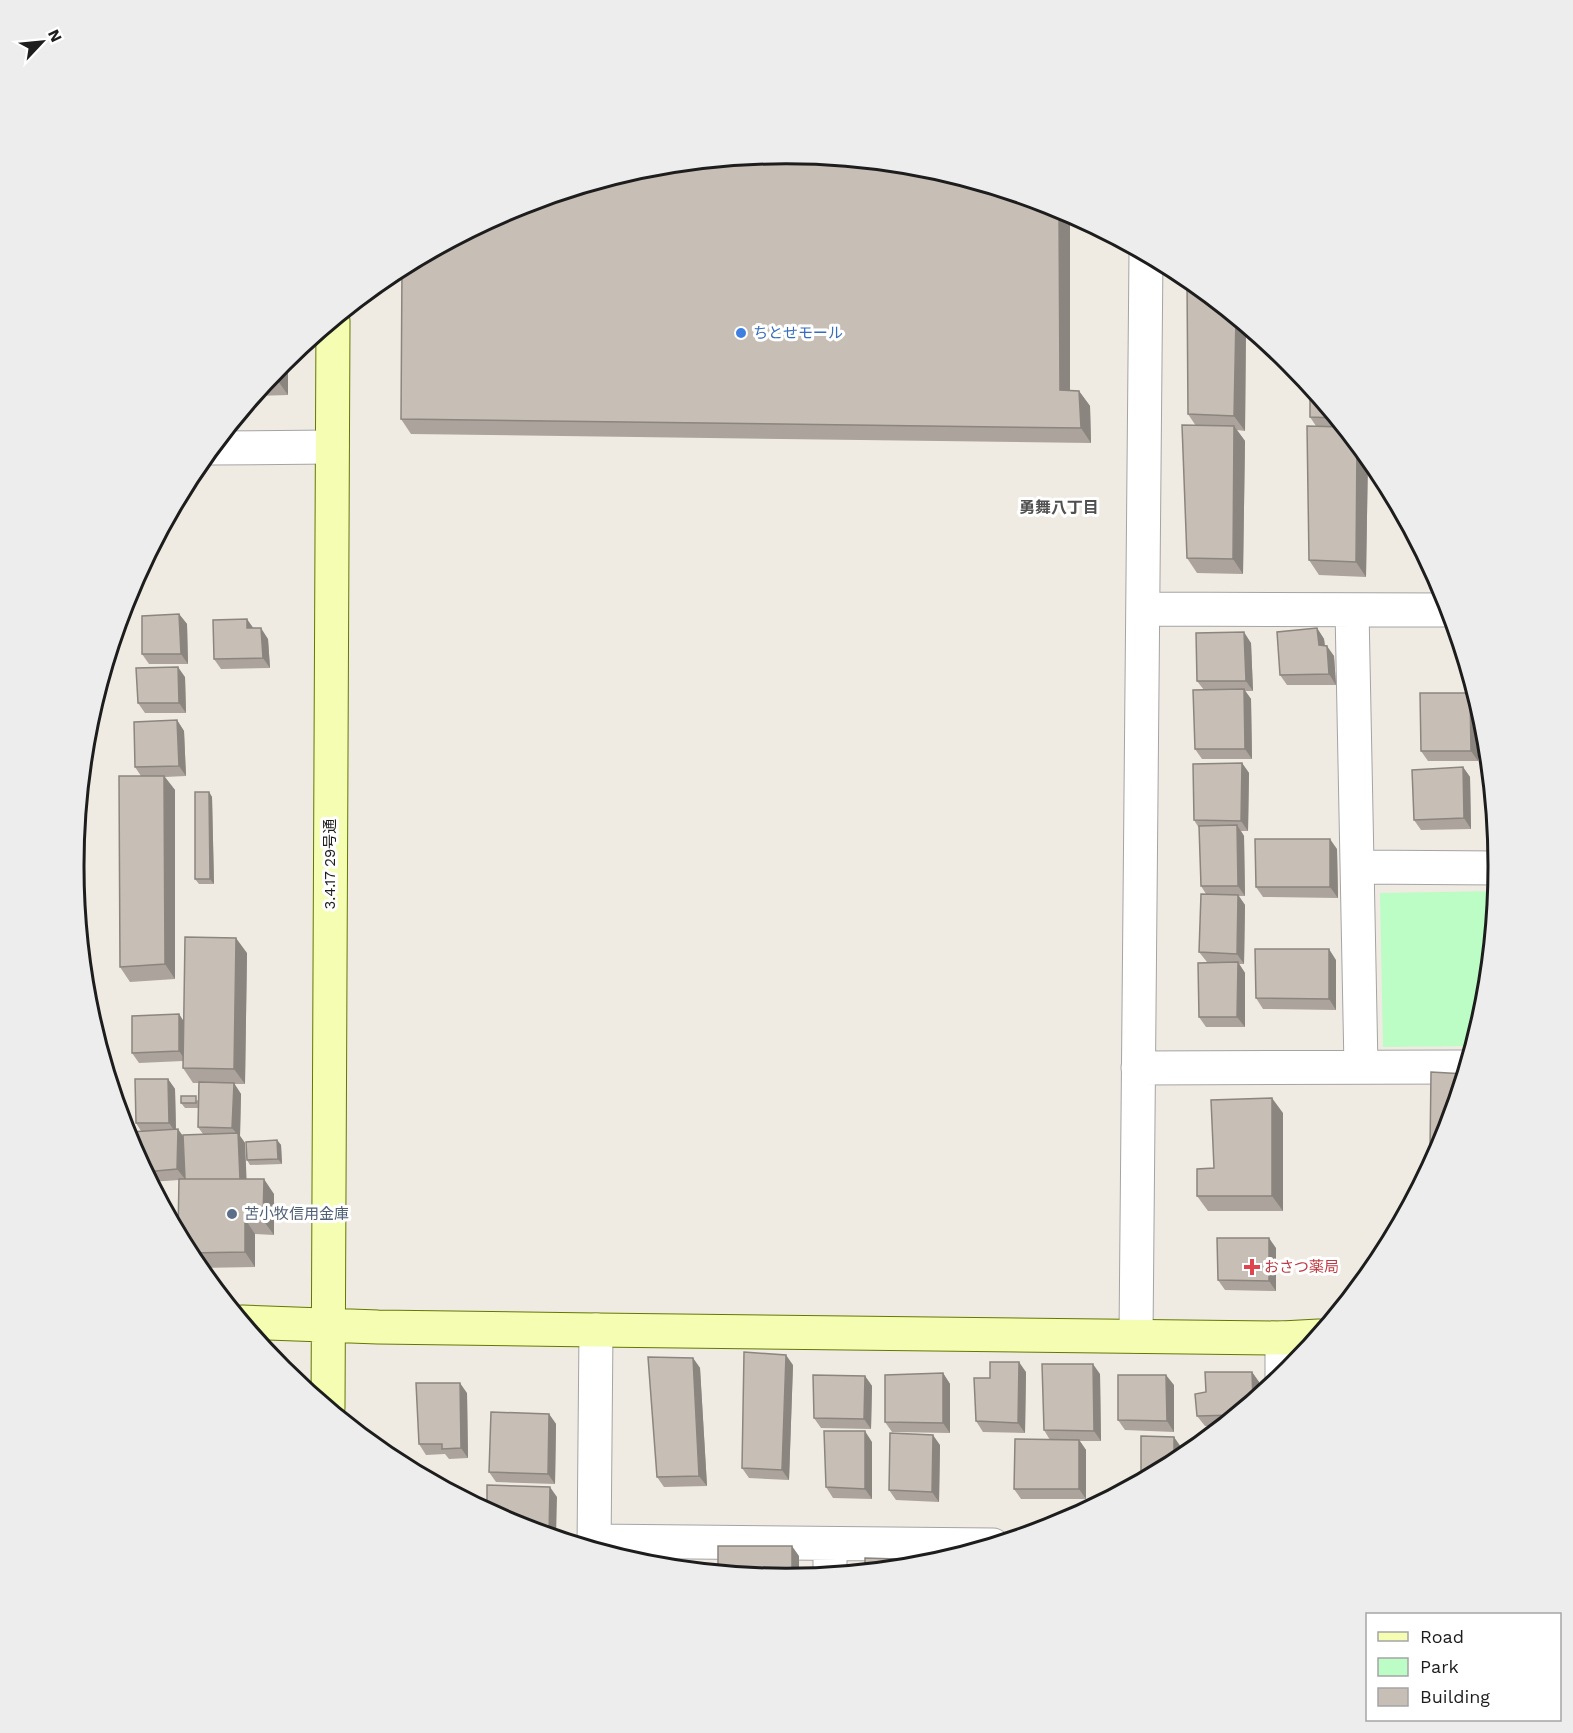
<svg xmlns="http://www.w3.org/2000/svg" width="1573" height="1733" font-family="'Work Sans','Noto Sans JP',sans-serif">
<rect width="100%" height="100%" fill="#efebe2"/>
<path fill="#bbfdc5" d="M1497 891 1486 1006 1474 1046 1383 1047 1380 893Z"/>
<g fill="none" stroke-linecap="round" stroke-linejoin="round">
<g stroke="#a4a4a4" stroke-width="35">
<path id="street" d="M212 448 332 447
M1143 609 1450 610
M1352 610 1361 1067
M1358 867 1499 868
M1138 1068 1467 1067
M1136 1336 1146 254
M1282 1378V1338
M594 1541 993 1545
M594 1550 596 1330
M830 1575V1544"/>
</g>
<g stroke="#647800" stroke-width="35">
<path id="secondary" d="M242 1322 378 1327 596 1330 1282 1338 1319 1336
M328 1408 333 321"/>
</g>
<use href="#street" stroke="#fff" stroke-width="33"/>
<use href="#secondary" stroke="#f5fdb2" stroke-width="33"/>
</g>
<path fill="#aba39c" d="M1060 208 1070 213V391H1079L1090 406 1091 443 411 434 401 419Z
M1190 280 1246 326 1245 431 1237 430 1245 441 1243 574 1197 573 1187 558 1196 426 1188 414Z
M283 362 288 395 255 396Z
M1310 386 1368 456 1366 577 1319 575 1309 560 1316 426 1310 417Z
M179 614 187 624 188 664H149L142 654Z
M253 628 268 639 270 668 221 669 214 659Z
M1317 628 1324 639 1325 646 1334 656 1336 685H1287L1280 675Z
M1251 643 1253 691H1245L1251 699 1252 759H1202L1195 749 1204 690 1197 681Z
M185 677 186 713H145L138 703Z
M1470 693 1477 703 1478 761H1428L1421 751Z
M177 720 184 731 186 776 165 777 175 790V979L130 982 120 967 141 776 135 767Z
M1242 763 1249 773 1248 831H1241L1244 836 1245 896H1239L1245 905 1244 964H1239L1245 973V1027H1206L1199 1017 1215 963 1207 962 1199 952 1206 894 1201 886 1199 828 1194 820Z
M1463 767 1470 777 1471 829 1421 830 1414 820Z
M209 792 212 797 214 884H199L195 879Z
M1337 849 1338 898 1263 897 1256 887Z
M247 953 245 1084H234L241 1094 240 1136 245 1143 246 1179 274 1194V1235L255 1234V1267L198 1268 193 1262 178 1233 179 1180 150 1182 130 1144 141 1131 136 1123 168 1079 175 1089 176 1129 183 1136 203 1134 198 1127V1108H185L181 1103 199 1100V1083H193L183 1068V1061L139 1063 132 1053 179 1014 184 1022Z
M1336 960V1010L1263 1009 1256 998Z
M1283 1113V1211H1208L1197 1196 1214 1168Z
M277 1140 281 1145 282 1164 250 1165 247 1160Z
M1445 1140 1435 1158 1430 1151Z
M1276 1248V1291L1225 1290 1218 1280Z
M693 1358 700 1368 707 1486 664 1487 657 1477Z
M793 1365 789 1480 749 1478 742 1468Z
M1026 1372 1025 1433 983 1432 976 1421 990 1378Z
M1252 1372 1259 1382V1396L1223 1426H1205L1197 1416 1206 1392Z
M943 1373 950 1384V1433L892 1432 885 1422Z
M1100 1374 1101 1441H1080L1086 1450V1499H1021L1014 1489 1050 1440 1044 1430Z
M865 1376 872 1386 871 1429 821 1428 814 1418Z
M1174 1385V1432L1125 1430 1118 1420Z
M467 1393 468 1458 449 1459 445 1454 426 1455 419 1444Z
M549 1414 556 1424 555 1484 496 1482 489 1472Z
M872 1442V1499L833 1498 826 1487Z
M940 1445 939 1502 896 1500 889 1490Z"/>
<path fill="#8b857f" d="M1059 208 1070 213V404L1060 390Z
M1236 317 1246 326 1245 431 1234 416Z
M288 357V395L278 381V368Z
M1079 391 1090 406 1091 443 1081 428Z
M1234 426 1245 441 1243 574 1233 559Z
M1357 444 1368 456 1366 577 1356 562Z
M179 614 187 624 188 664 181 654Z
M247 619 254 629 247 628Z
M261 628 268 639 270 668 263 658Z
M1317 628 1324 639 1326 656 1319 645Z
M1244 632 1251 643 1253 691 1246 681Z
M1327 646 1334 656 1336 685 1329 674Z
M178 667 185 677 186 713 179 703Z
M1244 689 1251 699 1252 759 1245 749Z
M1470 693 1477 703 1478 761 1471 751Z
M177 720 184 731 186 776 179 766Z
M1242 763 1249 773 1248 831 1241 821Z
M1463 767 1470 777 1471 829 1464 818Z
M164 776 175 790V979L165 964Z
M209 792 212 797 214 884 210 879Z
M1237 825 1244 836 1245 896 1238 886Z
M1330 839 1337 849 1338 898 1330 887Z
M1238 895 1245 905 1244 964 1237 954Z
M236 938 247 953 245 1084 234 1069Z
M1329 949 1336 960V1010L1329 999Z
M1238 962 1245 973V1027L1237 1017Z
M179 1014 186 1025V1061L179 1051Z
M168 1079 175 1089 176 1133 169 1123Z
M234 1083 241 1094 240 1136 245 1143 247 1189 240 1179 238 1135 232 1128Z
M1272 1098 1283 1113V1211L1272 1196Z
M178 1129 185 1139V1179L177 1169Z
M277 1140 281 1145 282 1164 278 1159Z
M264 1179 274 1194V1235L263 1220Z
M245 1219 255 1234V1267L245 1252Z
M1269 1238 1276 1248V1291L1269 1281Z
M786 1355 793 1365 789 1480 782 1470Z
M693 1358 700 1368 707 1486 699 1476Z
M1019 1362 1026 1372 1025 1433 1018 1423Z
M1093 1364 1100 1374 1101 1441 1094 1431Z
M1252 1372 1259 1382V1396L1253 1402Z
M943 1373 950 1384V1433L943 1423Z
M1166 1375 1174 1385V1432L1167 1421Z
M865 1376 872 1386 871 1429 864 1419Z
M460 1383 467 1393 468 1458 461 1448Z
M549 1414 556 1424 555 1484 548 1474Z
M865 1431 872 1442V1499L865 1489Z
M933 1435 940 1445 939 1502 932 1492Z
M1174 1437 1181 1447V1460L1174 1464Z
M1079 1440 1086 1450V1499L1079 1489Z
M550 1487 557 1497 556 1538 549 1536Z
M792 1546 799 1556V1578L792 1579Z"/>
<path fill="#c7beb5" stroke="#8b857f" stroke-width="1.5" d="M787 154 926 167 1059 208 1060 390 1079 391 1081 428 401 419 402 268 514 208 648 167Z
M1187 280H1190L1236 317 1234 416 1188 414Z
M278 368V381H267Z
M1310 386 1336 418 1310 417Z
M1182 425 1234 426 1233 559 1187 558Z
M1307 426 1343 427 1357 444 1356 562 1309 560Z
M179 614 181 654H142V616Z
M247 619V628H261L263 658 214 659 213 620Z
M1317 628 1319 645 1327 646 1329 674 1280 675 1277 632Z
M1244 632 1246 681H1197L1196 633Z
M178 667 179 703H138L136 668Z
M1244 689 1245 749H1195L1193 690Z
M1420 693H1470L1471 751H1421Z
M177 720 179 766 135 767 134 722Z
M1242 763 1241 821 1194 820 1193 764Z
M1463 767 1464 818 1414 820 1412 770Z
M119 776H164L165 964 120 967Z
M195 792H209L210 879H195Z
M1237 825 1238 886H1201L1199 826Z
M1255 839H1330V887H1256Z
M1201 894 1238 895 1237 954 1199 952Z
M185 937 236 938 234 1069 183 1068Z
M1255 949H1329V999L1256 998Z
M1238 962 1237 1017H1199L1198 963Z
M179 1014V1051L132 1053V1016Z
M1431 1072 1465 1074 1445 1140 1439 1151H1430Z
M135 1079H168L169 1123H136Z
M199 1082 234 1083 232 1128 198 1127Z
M181 1096H196V1103H181Z
M1272 1098V1196H1197V1169L1214 1168 1211 1100Z
M178 1129 177 1169 145 1172 130 1144V1132Z
M238 1133 240 1179H185L183 1135Z
M277 1140 278 1159 247 1160 246 1142Z
M179 1179H264L263 1220 245 1219V1252L188 1253 178 1233Z
M1217 1238H1269V1281L1218 1280Z
M744 1352 786 1355 782 1470 742 1468Z
M648 1357 693 1358 699 1476 657 1477Z
M990 1362H1019L1018 1423 976 1421 974 1378H990Z
M1042 1364H1093L1094 1431 1044 1430Z
M1205 1372H1252L1253 1402 1236 1415 1197 1416 1195 1394 1206 1392Z
M943 1373V1423L885 1422V1375Z
M813 1375 865 1376 864 1419 814 1418Z
M1118 1375H1166L1167 1421 1118 1420Z
M416 1383H460L461 1448 442 1449V1444H419Z
M491 1412 549 1414 548 1474 489 1472Z
M824 1431H865V1489L826 1487Z
M890 1433 933 1435 932 1492 889 1490Z
M1141 1436 1174 1437V1464L1141 1482Z
M1015 1439 1079 1440V1489H1014Z
M487 1485 550 1487 549 1536 513 1525 487 1511Z
M718 1546H792V1579L786 1580 718 1573Z
M865 1558 928 1560V1565L865 1572Z"/>
<circle fill="#3f7fe0" stroke="#fff" stroke-width="2" cx="741" cy="333" r="6"/>
<circle fill="#5c6f8a" stroke="#fff" stroke-width="2" cx="232" cy="1214" r="6"/>
<path fill="#e0444e" stroke="#fff" stroke-width="2" d="M1249 1258h6v6h6v6h-6v6h-6v-6h-6v-6h6z"/>
<g text-anchor="middle" stroke-width="6" stroke-linejoin="round" paint-order="stroke">
<g font-size="15" fill="#366cbe" stroke="#fff" text-anchor="start">
<text x="753" y="338">ちとせモール</text>
</g>
<g font-size="15" fill="#1d1d1d" stroke="#fff">
<text transform="translate(330 864) rotate(-90)" y="5">3.4.17 29号通</text>
</g>
<g font-size="15" fill="#4e5e75" stroke="#fff" text-anchor="start">
<text x="244" y="1219">苫小牧信用金庫</text>
</g>
<g font-size="15" fill="#be3a42" stroke="#fff" text-anchor="start">
<text x="1264" y="1272">おさつ薬局</text>
</g>
<g font-size="16" font-weight="bold" fill="#505050" stroke="#fff">
<text x="1059" y="513">勇舞八丁目</text>
</g>
</g>
<path d="M0 0H1573V1733H0ZM84 866a702 702 0 1 1 1404 0a702 702 0 1 1-1404 0Z" fill="#ededed" fill-rule="evenodd"/>
<path fill="none" stroke="#1d1d1d" stroke-width="3" d="M84 866a702 702 0 1 1 1404 0a702 702 0 1 1-1404 0Z"/>
<rect x="1366" y="1613" width="195" height="108" fill="#ffffff" stroke="#a5a5a5" stroke-width="1.5"/>
<rect x="1378" y="1632" width="30" height="9" fill="#f5fdb2" stroke="#a5a5a5" stroke-width="1.5"/>
<text x="1420" y="1643" font-size="18" fill="#1d1d1d">Road</text>
<rect x="1378" y="1658" width="30" height="18" fill="#bbfdc5" stroke="#a5a5a5" stroke-width="1.5"/>
<text x="1420" y="1673" font-size="18" fill="#1d1d1d">Park</text>
<rect x="1378" y="1688" width="30" height="18" fill="#c7beb5" stroke="#a5a5a5" stroke-width="1.5"/>
<text x="1420" y="1703" font-size="18" fill="#1d1d1d">Building</text>
<g transform="translate(42 42) rotate(64)" stroke="#ffffff" stroke-width="4.5" paint-order="stroke">
<path d="M0-4.5L10 22L0 15L-10 22Z" fill="#1d1d1d"/>
<text y="-9" font-size="16" font-weight="bold" text-anchor="middle" fill="#1d1d1d">N</text>
</g>
</svg>
